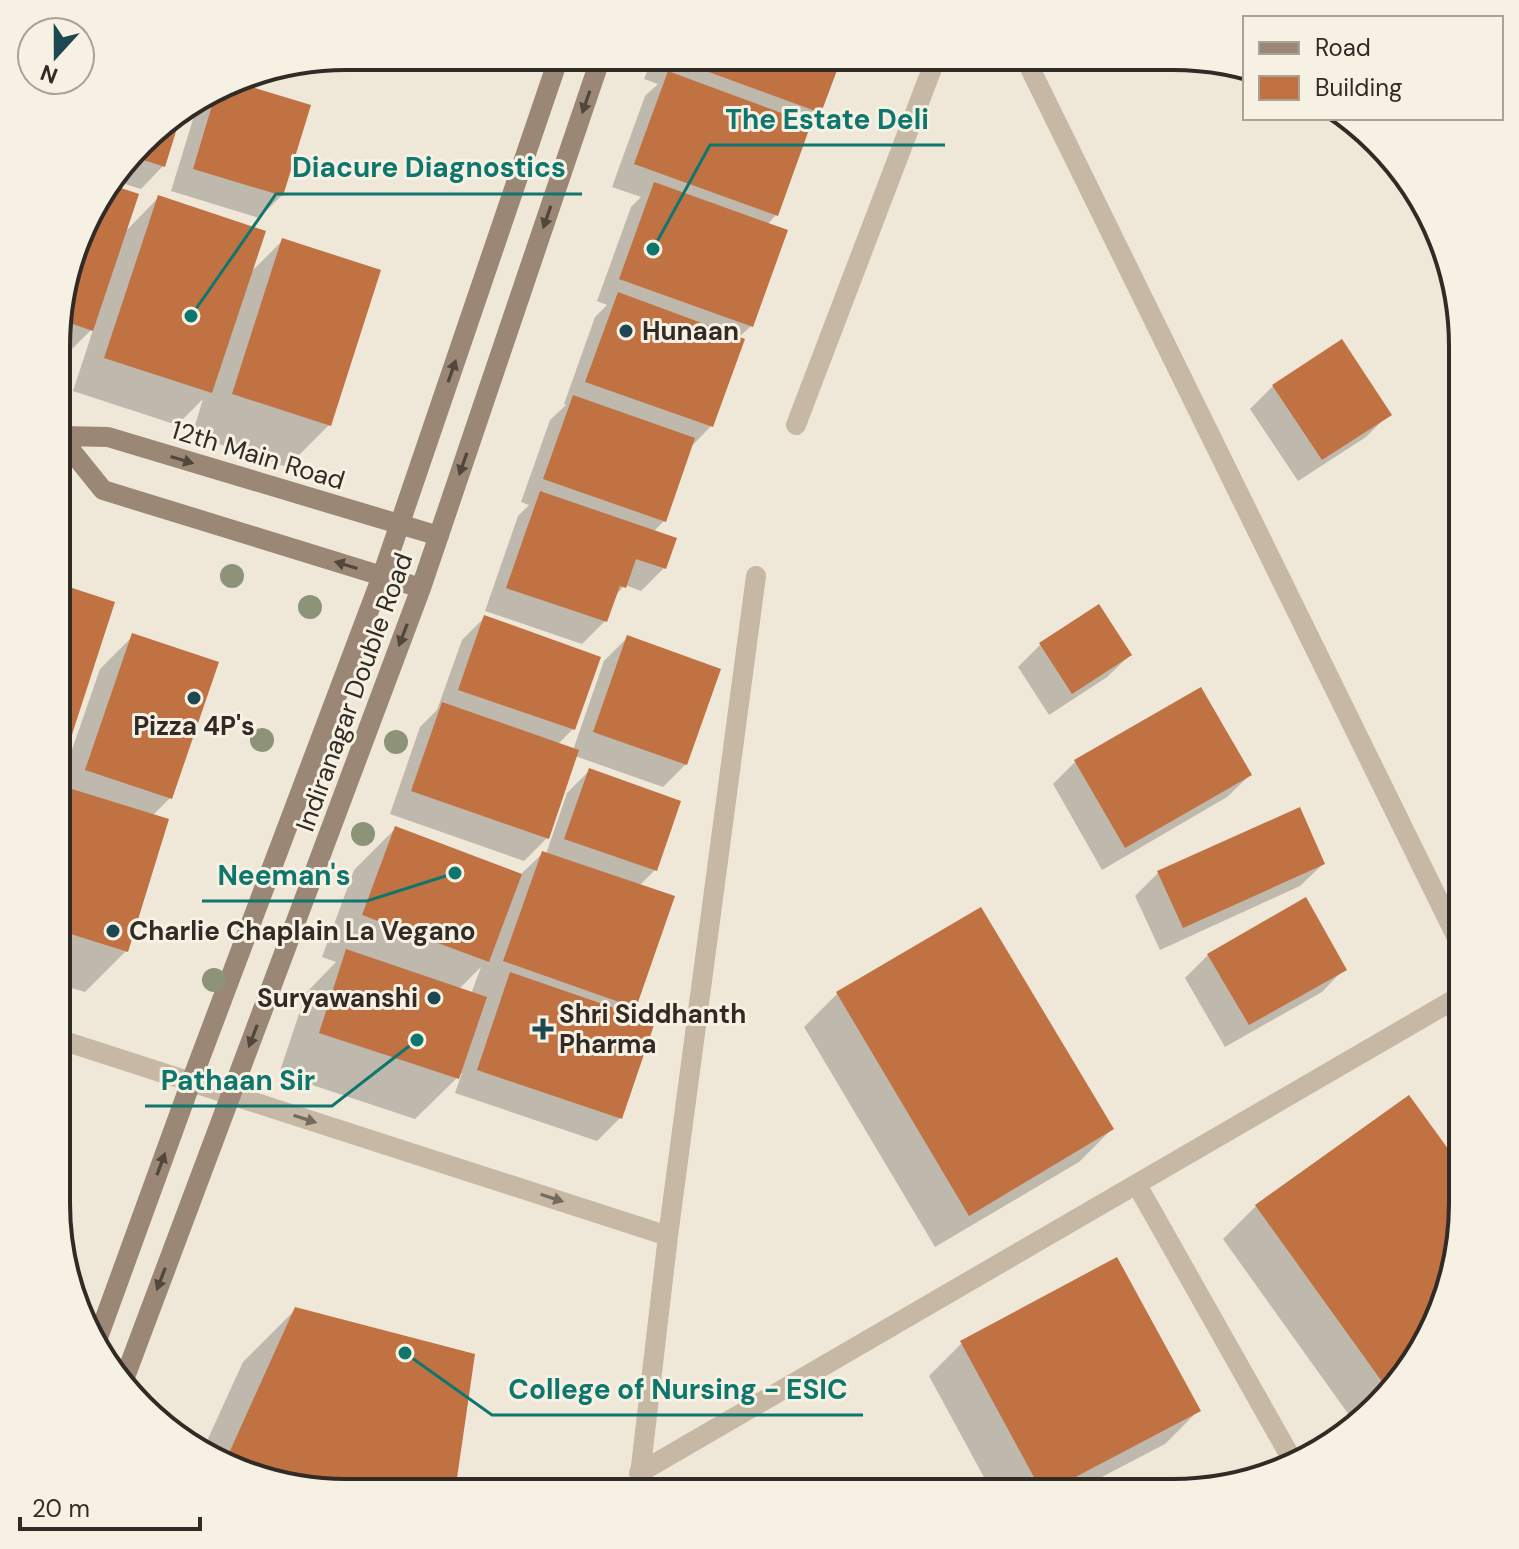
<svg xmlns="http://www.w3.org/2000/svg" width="1519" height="1549" font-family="'DM Sans',sans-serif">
<rect width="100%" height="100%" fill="#efe7d7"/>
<path fill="#0003" fill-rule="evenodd" d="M653 57H839L819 112 806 125 776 215 767 225 751 326 738 338 711 426 690 448 664 521 653 532 664 568 641 591 625 585 613 598 605 621 582 644 485 611 518 516 529 505 521 502 550 420 566 405 564 404 595 317 607 305 597 301 631 207 641 197 612 187 645 96 658 84 644 79Z
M232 83 308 106 282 195 259 218 171 191 198 103Z
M179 114 163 166 141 189 112 180 155 128Z
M107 186 136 195 124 233 159 197 250 273 282 241 329 425 287 467 192 435 203 399 177 425 73 391 94 327 61 360V290L95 201Z
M1273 386 1389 414 1366 437 1298 481 1250 409Z
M485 617 573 729 557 745 573 750 604 661 627 638 686 764 663 787 575 756 547 838 524 861 390 814 420 727 437 710 462 640Z
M133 636 170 798 152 816 126 951 85 992 58 984 59 787 100 669Z
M1041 644 1130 655 1107 677 1049 715 1018 667Z
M1075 762 1250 775 1227 797 1102 870 1053 784Z
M590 770 655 870 639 886 634 1007 627 1014 620 1118 597 1141 455 1093 462 1073 415 1119 279 1074 306 993 336 962 322 957 354 870 395 829 520 875 543 853 546 854 567 793ZM481 967 471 994 459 989Z
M1323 864 1300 886 1160 950 1135 896 1158 873Z
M980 909 1112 1129 1079 1162 935 1247 804 1027 837 994Z
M1208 955 1344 969 1322 992 1225 1047 1185 978Z
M1409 1097 1462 1172V1222L1433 1332 1386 1389 1349 1415 1223 1239 1256 1206Z
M296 1309 473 1356 453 1492H327L201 1454 243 1362Z
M962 1343 1198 1411 1165 1444 1073 1492H992L929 1376Z"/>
<path fill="#c17243" d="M668 57H842L821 113Z
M668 71 811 124 778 216 634 164Z
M235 82 311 105 283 196 193 169 216 92Z
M182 112 165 167 131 156 155 128Z
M654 182 788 230 753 327 619 279Z
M109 184 139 194 93 331 61 320V290L95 201Z
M158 195 266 231 212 393 104 358Z
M282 238 381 270 331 426 232 394Z
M618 292 745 339 713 427 585 382Z
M1342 339 1392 415 1322 460 1272 385Z
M573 395 695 438 666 522 543 479Z
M540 491 677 538 666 569 636 559 626 588 620 586 607 622 506 588Z
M60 584 115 602 65 756 59 754Z
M1099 604 1132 655 1072 694 1039 643Z
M484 615 601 657 575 730 458 690Z
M132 633 219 662 172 799 85 770Z
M627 635 721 669 687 765 593 732Z
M1201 687 1252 775 1125 848 1074 760Z
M442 702 579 750 549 839 411 791Z
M589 768 681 801 657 871 564 839Z
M59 785 169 819 128 952 58 930Z
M1300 807 1325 864 1183 928 1157 871Z
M395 826 522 874 489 962 362 915Z
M542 851 675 896 636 1008 503 961Z
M1306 897 1347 970 1249 1025 1207 954Z
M981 907 1114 1129 969 1216 836 992Z
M346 949 487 997 459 1079 319 1033Z
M510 972 655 1022 622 1119 477 1070Z
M1409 1095 1462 1168V1222L1433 1332 1401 1371 1383 1383 1255 1205Z
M1117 1257 1201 1411 1047 1492H1042L960 1341Z
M295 1307 475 1354 455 1492H327L225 1462Z"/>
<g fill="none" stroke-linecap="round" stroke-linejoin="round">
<path stroke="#c6b8a4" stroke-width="20" d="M579 57 600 61
M1025 58 1462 948
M796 425 936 58
M58 1039 668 1236 638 1492
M1137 1185 1294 1463
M668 1236 756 576
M639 1473 1462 995"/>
<path stroke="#9a8775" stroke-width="20" d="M61 436 108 437 439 536
M61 438 103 490 421 588
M96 1343 191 1082 382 576 559 57
M122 1385 421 588 601 57"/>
</g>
<g fill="#8d9378">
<circle cx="232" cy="576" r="12"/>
<circle cx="310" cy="607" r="12"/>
<circle cx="262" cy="740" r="12"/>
<circle cx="396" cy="742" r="12"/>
<circle cx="363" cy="834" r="12"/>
<circle cx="214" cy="980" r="12"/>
</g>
<defs><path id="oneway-solid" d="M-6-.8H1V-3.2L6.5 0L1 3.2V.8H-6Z" transform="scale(2)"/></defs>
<g fill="#51473d">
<use href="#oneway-solid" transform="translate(586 102) rotate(109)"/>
<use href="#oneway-solid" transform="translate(547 217) rotate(109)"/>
<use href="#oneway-solid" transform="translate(452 371) rotate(-71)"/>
<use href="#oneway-solid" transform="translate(182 460) rotate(17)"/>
<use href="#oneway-solid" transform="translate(463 464) rotate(109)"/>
<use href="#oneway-solid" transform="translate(346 565) rotate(-163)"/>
<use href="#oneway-solid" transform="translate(403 635) rotate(111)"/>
<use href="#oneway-solid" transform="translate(253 1036) rotate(111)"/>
<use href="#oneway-solid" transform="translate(161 1164) rotate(-70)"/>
<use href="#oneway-solid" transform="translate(161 1279) rotate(111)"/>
</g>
<g fill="#756a5e">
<use href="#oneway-solid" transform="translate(305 1119) rotate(18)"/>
<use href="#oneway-solid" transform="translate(552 1198) rotate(18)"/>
</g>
<g fill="#1d4751" stroke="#f7f1e3" stroke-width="3">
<circle cx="626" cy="331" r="8"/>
<circle cx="194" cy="698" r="8"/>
<circle cx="113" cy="931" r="8"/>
<circle cx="434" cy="998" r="8"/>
<path d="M539 1017h8v8h8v8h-8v8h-8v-8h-8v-8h8z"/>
</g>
<g text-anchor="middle" stroke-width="6" stroke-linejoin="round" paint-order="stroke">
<g font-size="26" font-weight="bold" fill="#322b25" stroke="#f7f1e3" text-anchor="start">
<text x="642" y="340">Hunaan</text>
<text x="194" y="735" text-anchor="middle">Pizza 4P's</text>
<text x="129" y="940">Charlie Chaplain La Vegano</text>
<text x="418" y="1007" text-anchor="end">Suryawanshi</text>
<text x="559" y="1023">Shri Siddhanth<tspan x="559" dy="30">Pharma</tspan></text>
</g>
<g font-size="26" fill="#322b25" stroke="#f7f1e3">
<text transform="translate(258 455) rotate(17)" y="9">12th Main Road</text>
<text transform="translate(354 692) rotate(-70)" y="9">Indiranagar Double Road</text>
</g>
</g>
<path d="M0 0H1519V1549H0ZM346 70H1173A276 276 0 0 1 1449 346V1203A276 276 0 0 1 1173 1479H346A276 276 0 0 1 70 1203V346A276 276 0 0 1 346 70Z" fill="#f7f1e3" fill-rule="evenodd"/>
<path fill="none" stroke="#322b25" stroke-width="4" d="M346 70H1173A276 276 0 0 1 1449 346V1203A276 276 0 0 1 1173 1479H346A276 276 0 0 1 70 1203V346A276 276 0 0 1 346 70Z"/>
<path fill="none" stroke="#0f766e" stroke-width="3" d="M653 249L710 145H945M191 316L276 194H582M455 873L367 901H202M417 1040L332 1106H145M405 1353L492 1415H863"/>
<g fill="#0f766e" stroke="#f7f1e3" stroke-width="3">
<circle cx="653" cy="249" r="8"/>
<circle cx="191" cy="316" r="8"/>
<circle cx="455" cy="873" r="8"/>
<circle cx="417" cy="1040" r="8"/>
<circle cx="405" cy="1353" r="8"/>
</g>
<g font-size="28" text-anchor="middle" font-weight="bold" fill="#0f766e" stroke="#f7f1e3" stroke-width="6" stroke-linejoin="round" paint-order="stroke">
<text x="827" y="129">The Estate Deli</text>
<text x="429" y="177">Diacure Diagnostics</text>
<text x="284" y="885">Neeman's</text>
<text x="238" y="1090">Pathaan Sir</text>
<text x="678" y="1399">College of Nursing - ESIC</text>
</g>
<rect x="1243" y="16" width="260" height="104" fill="#f7f1e3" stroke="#a8a297" stroke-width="2"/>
<rect x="1259" y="42" width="40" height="12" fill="#9a8775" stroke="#a8a297" stroke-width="2"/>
<text x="1315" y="56" font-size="24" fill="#322b25">Road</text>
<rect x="1259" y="76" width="40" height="24" fill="#c17243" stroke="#a8a297" stroke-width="2"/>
<text x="1315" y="96" font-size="24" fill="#322b25">Building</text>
<g transform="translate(56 56) rotate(201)"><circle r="38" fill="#f7f1e3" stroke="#a8a297" stroke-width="2"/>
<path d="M0-6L14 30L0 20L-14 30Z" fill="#1d4751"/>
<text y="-12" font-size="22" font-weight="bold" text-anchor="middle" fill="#322b25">N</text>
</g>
<path d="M20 1517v12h180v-12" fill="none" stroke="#322b25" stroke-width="4"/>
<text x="32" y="1517" font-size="24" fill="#322b25" stroke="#f7f1e3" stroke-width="6" paint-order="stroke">20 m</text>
</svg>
